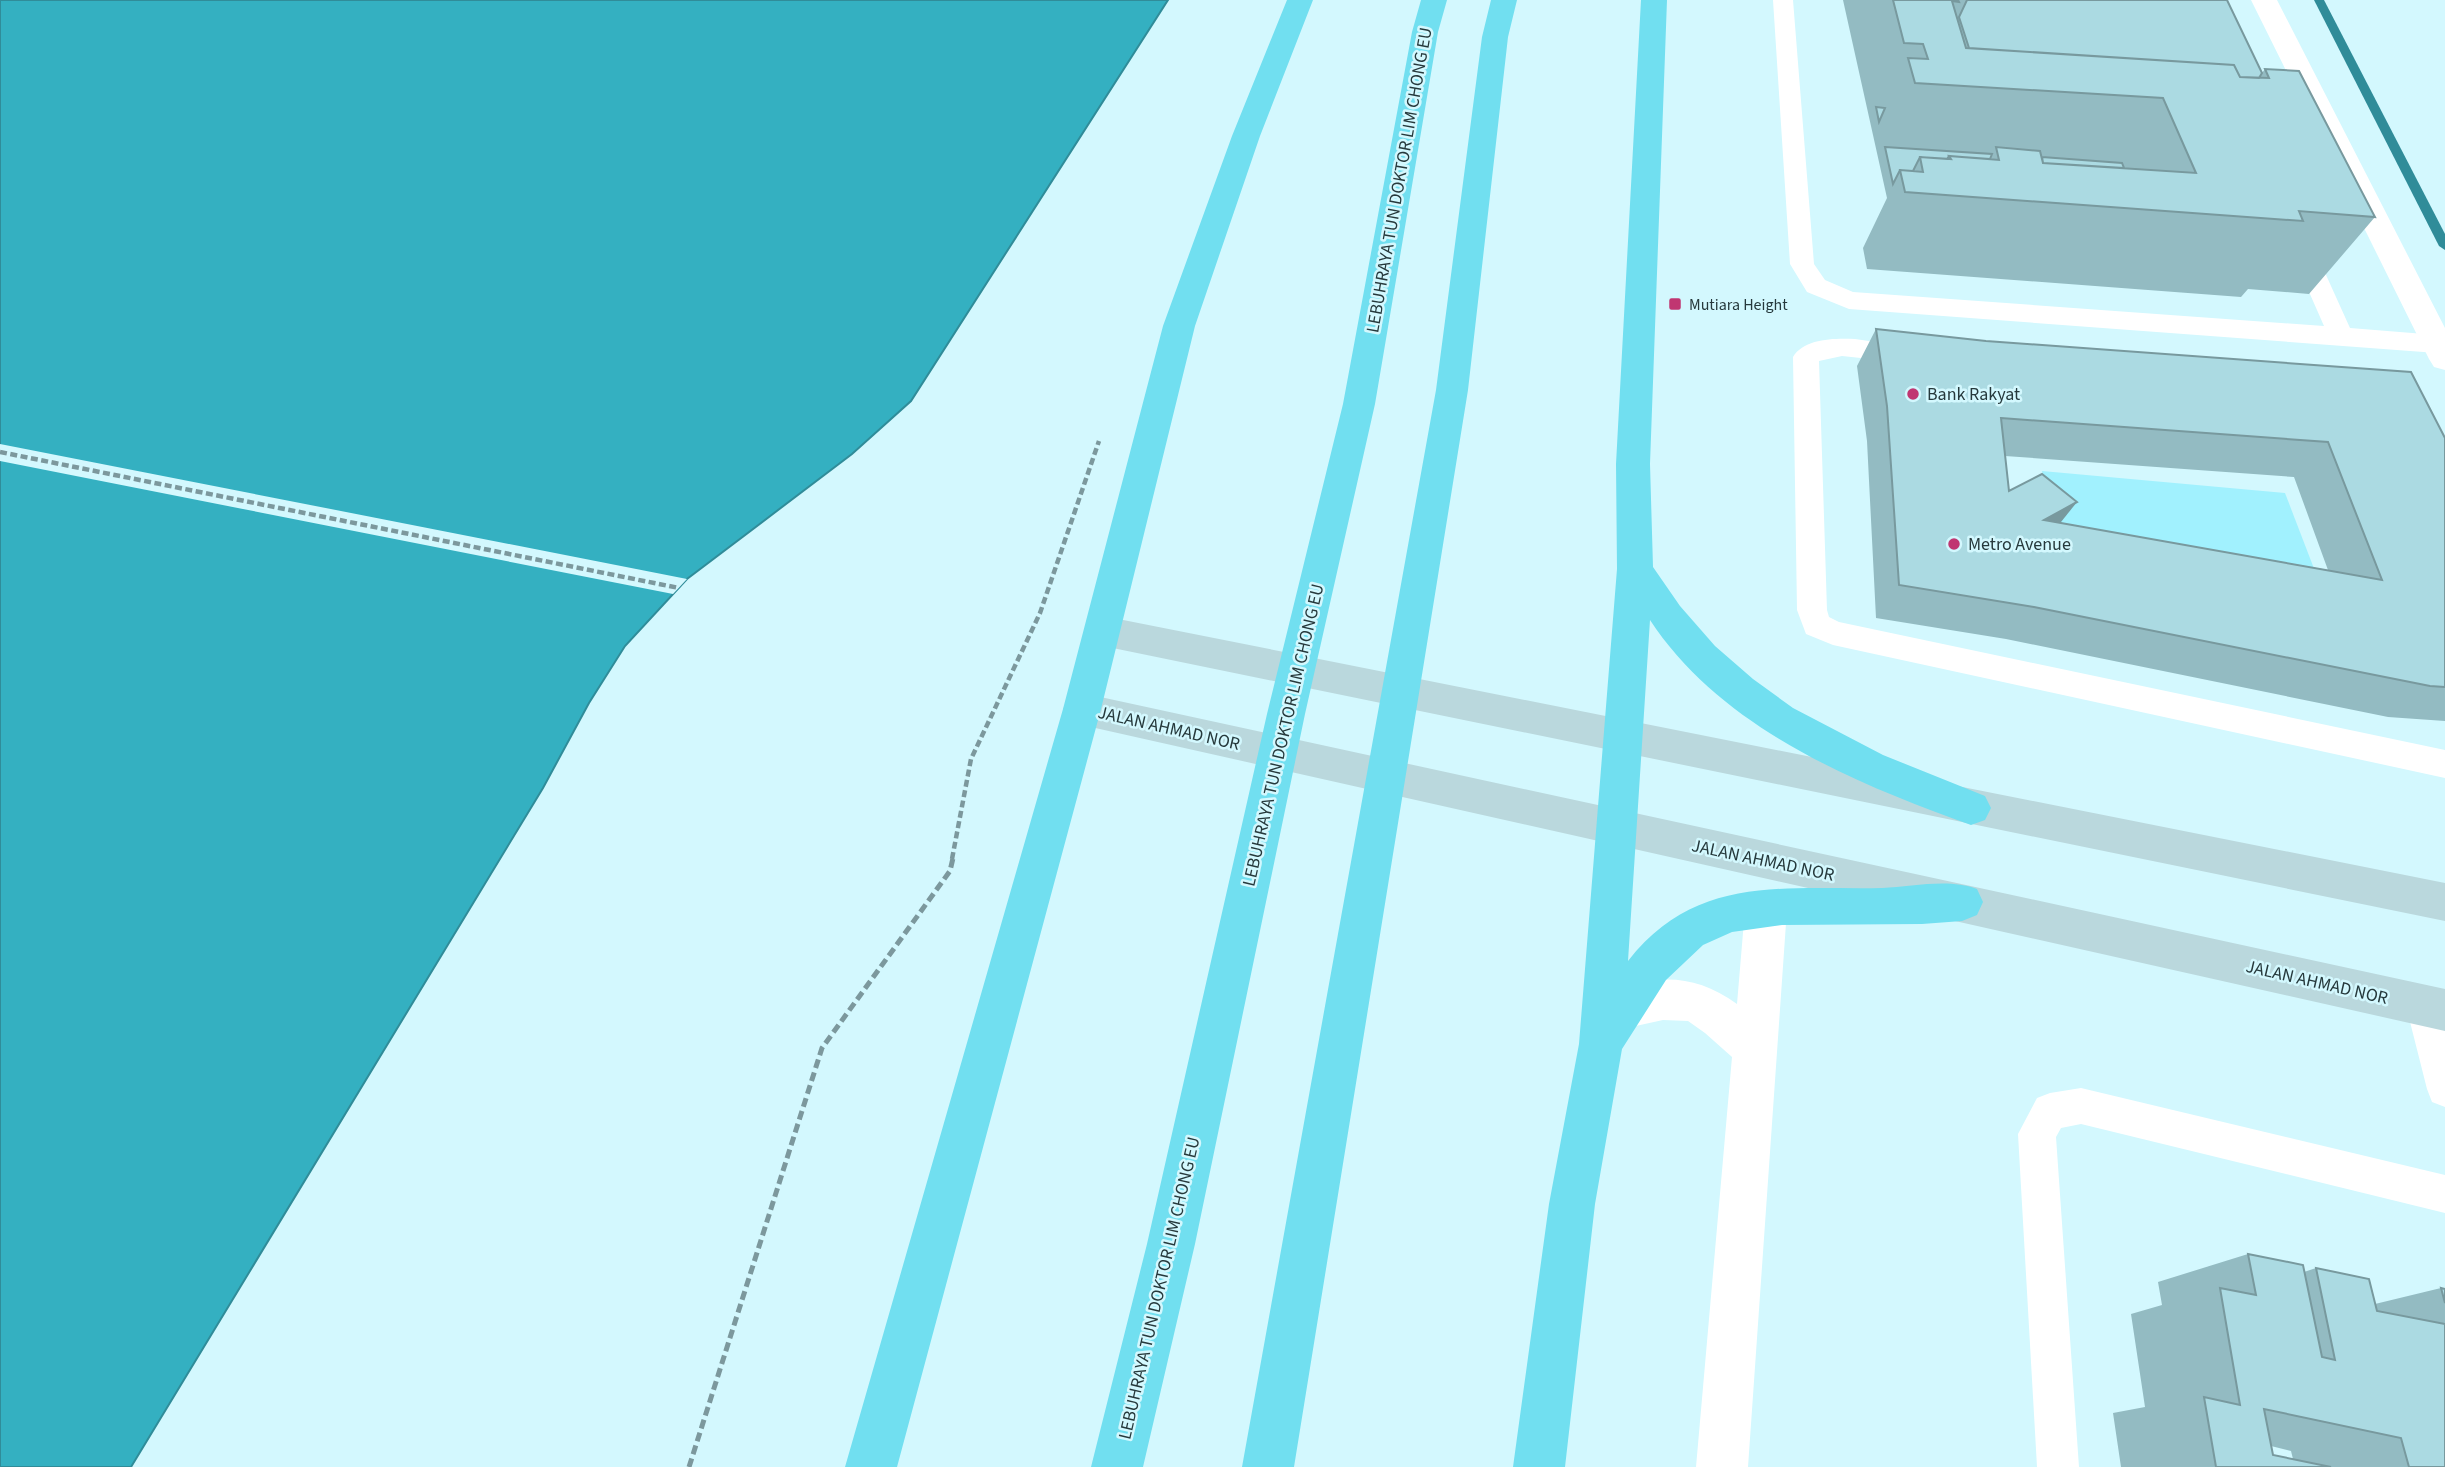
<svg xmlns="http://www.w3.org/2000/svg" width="2445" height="1467" font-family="'Source Sans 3',sans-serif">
<rect width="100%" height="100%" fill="#d3f8fe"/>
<path fill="#a1f1fe" d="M2042 471 2285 493 2323 592 2061 550Z"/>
<path fill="#34b0c1" stroke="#308c99" stroke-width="2" d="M0 0H1168L911 401 852 454 687 579 625 646 589 703 543 788 131 1467H0Z"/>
<path fill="#d3f8fe" d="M0 444 687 579 673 594 0 461Z"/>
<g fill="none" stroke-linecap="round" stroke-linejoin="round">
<path fill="#308c99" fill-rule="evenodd" d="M2314 0H2324L2445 234V250L2439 246Z"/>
<path stroke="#7c989d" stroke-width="4.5" stroke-dasharray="7 3.5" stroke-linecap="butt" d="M0 452 679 588
M952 859 971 759 1040 613 1099 441"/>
<path stroke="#7c989d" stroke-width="5" stroke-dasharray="9 4.5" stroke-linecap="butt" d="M689 1467 822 1048 950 871 953 858"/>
<path fill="#fff" fill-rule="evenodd" d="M1773 0H1793L1814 264 1825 280 1853 292 2324 326 2288 244 2291 238 2300 236 2309 238 2312 244 2350 328 2437 335 2445 337V351L2437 353 1849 309 1807 292 1790 264Z
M1855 339 1917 348 1921 354 1917 360 1908 363 1842 356 1819 361 1827 610 1829 617 1839 622 2445 750V778L1833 645 1806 634 1797 610 1793 357C1804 338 1836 338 1855 339Z
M2424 989 2437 994 2445 1018V1107L2432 1102 2427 1089 2406 1006 2411 994Z
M2081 1088 2445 1175V1213L2081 1124 2061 1128 2056 1137 2079 1467H2037L2018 1134 2037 1098 2050 1093Z"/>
<path fill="#fff" fill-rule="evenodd" d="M2251 0H2277L2445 328V370L2434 367 2429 359Z
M1766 890 1781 895 1787 909 1748 1467H1696L1732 1057 1705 1033 1688 1021 1663 1020 1622 1029 1607 1023 1600 1008 1607 993C1655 974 1694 973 1737 1004L1745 909 1751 895Z"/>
<path fill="#bad8dd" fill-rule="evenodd" d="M1103 616 2445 883V921L1103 646 1090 641 1085 631 1090 621Z
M1082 693 2445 989V1031L1082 725 1069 720 1063 709 1069 698Z"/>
<path fill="#71dff0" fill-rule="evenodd" d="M1287 0H1313L1260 136 1195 326 1101 709 897 1467H845L1063 709 1163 326 1232 136Z
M1421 0H1447L1438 32 1375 404 1305 714 1195 1244 1143 1467H1091L1147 1244 1267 714 1343 404 1412 32Z
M1491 0H1517L1508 37 1468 390 1294 1467H1242L1436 390 1482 37Z
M1641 0H1667L1650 464 1653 567 1680 606 1715 646 1753 679 1793 708 1883 755 1985 796 1991 808 1985 820 1971 825C1854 783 1721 728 1650 620L1628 961C1696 874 1784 890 1882 888 1912 887 1948 878 1977 889L1983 902 1977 915 1962 921 1922 924 1782 925 1732 932 1703 945 1666 980 1622 1049 1595 1204 1565 1467H1513L1549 1204 1579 1044 1617 569 1616 464Z"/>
</g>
<path fill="#93bbc2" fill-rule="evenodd" d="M1843 0H2227L2262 73 2265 69 2375 217 2309 294 2248 289 2241 297 1867 269 1863 248 1887 198Z
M1876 329 2445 438V721L2388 717 2006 639 1876 618 1867 441 1857 366ZM2005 456 2294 477 2328 570 2060 523 2009 491Z
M2248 1254 2304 1272 2316 1268 2375 1304 2441 1288 2445 1289V1467H2121L2113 1413 2145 1407 2131 1314 2162 1305 2158 1282ZM2271 1446 2291 1451 2293 1459 2273 1455Z"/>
<path fill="#78999e" d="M2077 502 2049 537 2044 520Z"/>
<path fill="#abdae2" stroke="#78999e" stroke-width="2" fill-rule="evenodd" d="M1893 0H1958L1959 2 1952 1 1966 48 2234 65 2240 77 2269 78 2265 69 2299 71 2375 217 2299 211 2303 221 1905 192 1900 170 1923 172 1920 157 1951 159 1949 156 1999 160 1996 147 2040 151 2043 163 2196 173 2163 98 1915 83 1908 58 1928 59 1923 44 1904 43Z
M1967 0H2227L2262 73 2259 78 2240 77 2234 65 1969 48 1959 17Z
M1876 107 1885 108 1879 122Z
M1885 147 1992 154 1990 159 1949 156 1947 159 1920 157 1913 171 1900 170 1893 184Z
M2042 157 2122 163 2124 168 2043 163Z
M1876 329 1986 341 2411 372 2445 438V687L2430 686 2034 607 1899 585 1887 406ZM2001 418 2328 442 2382 580 2044 520 2077 502 2042 474 2009 491Z
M2248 1254 2303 1265 2322 1357 2335 1360 2316 1268 2369 1279 2377 1311 2445 1324V1467H2409L2401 1438 2264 1409 2273 1455 2331 1467H2216L2204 1397 2240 1405 2220 1288 2256 1295Z
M2441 1288 2445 1289V1303Z"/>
<g fill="#c03671" stroke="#d3f8fe" stroke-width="2.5">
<rect x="1668" y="297" width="14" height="14" rx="3.5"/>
<circle cx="1913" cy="394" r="7"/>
<circle cx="1954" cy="544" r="7"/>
</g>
<g text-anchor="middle" stroke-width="5" stroke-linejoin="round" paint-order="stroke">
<g font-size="16" fill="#26393c" stroke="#d3f8fe" text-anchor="start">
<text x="1689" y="310">Mutiara Height</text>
</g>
<g font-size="18" fill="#26393c" stroke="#d3f8fe">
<text transform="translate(1399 180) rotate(-80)" y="6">LEBUHRAYA TUN DOKTOR LIM CHONG EU</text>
<text transform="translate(1169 728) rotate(13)" y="6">JALAN AHMAD NOR</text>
<text transform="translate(1283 735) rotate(-77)" y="6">LEBUHRAYA TUN DOKTOR LIM CHONG EU</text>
<text transform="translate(1763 860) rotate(12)" y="6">JALAN AHMAD NOR</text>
<text transform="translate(2317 982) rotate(13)" y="6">JALAN AHMAD NOR</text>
<text transform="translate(1159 1288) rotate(-77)" y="6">LEBUHRAYA TUN DOKTOR LIM CHONG EU</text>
</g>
<g font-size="18" fill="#26393c" stroke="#d3f8fe" text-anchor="start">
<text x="1927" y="400">Bank Rakyat</text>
<text x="1968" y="550">Metro Avenue</text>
</g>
</g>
</svg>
